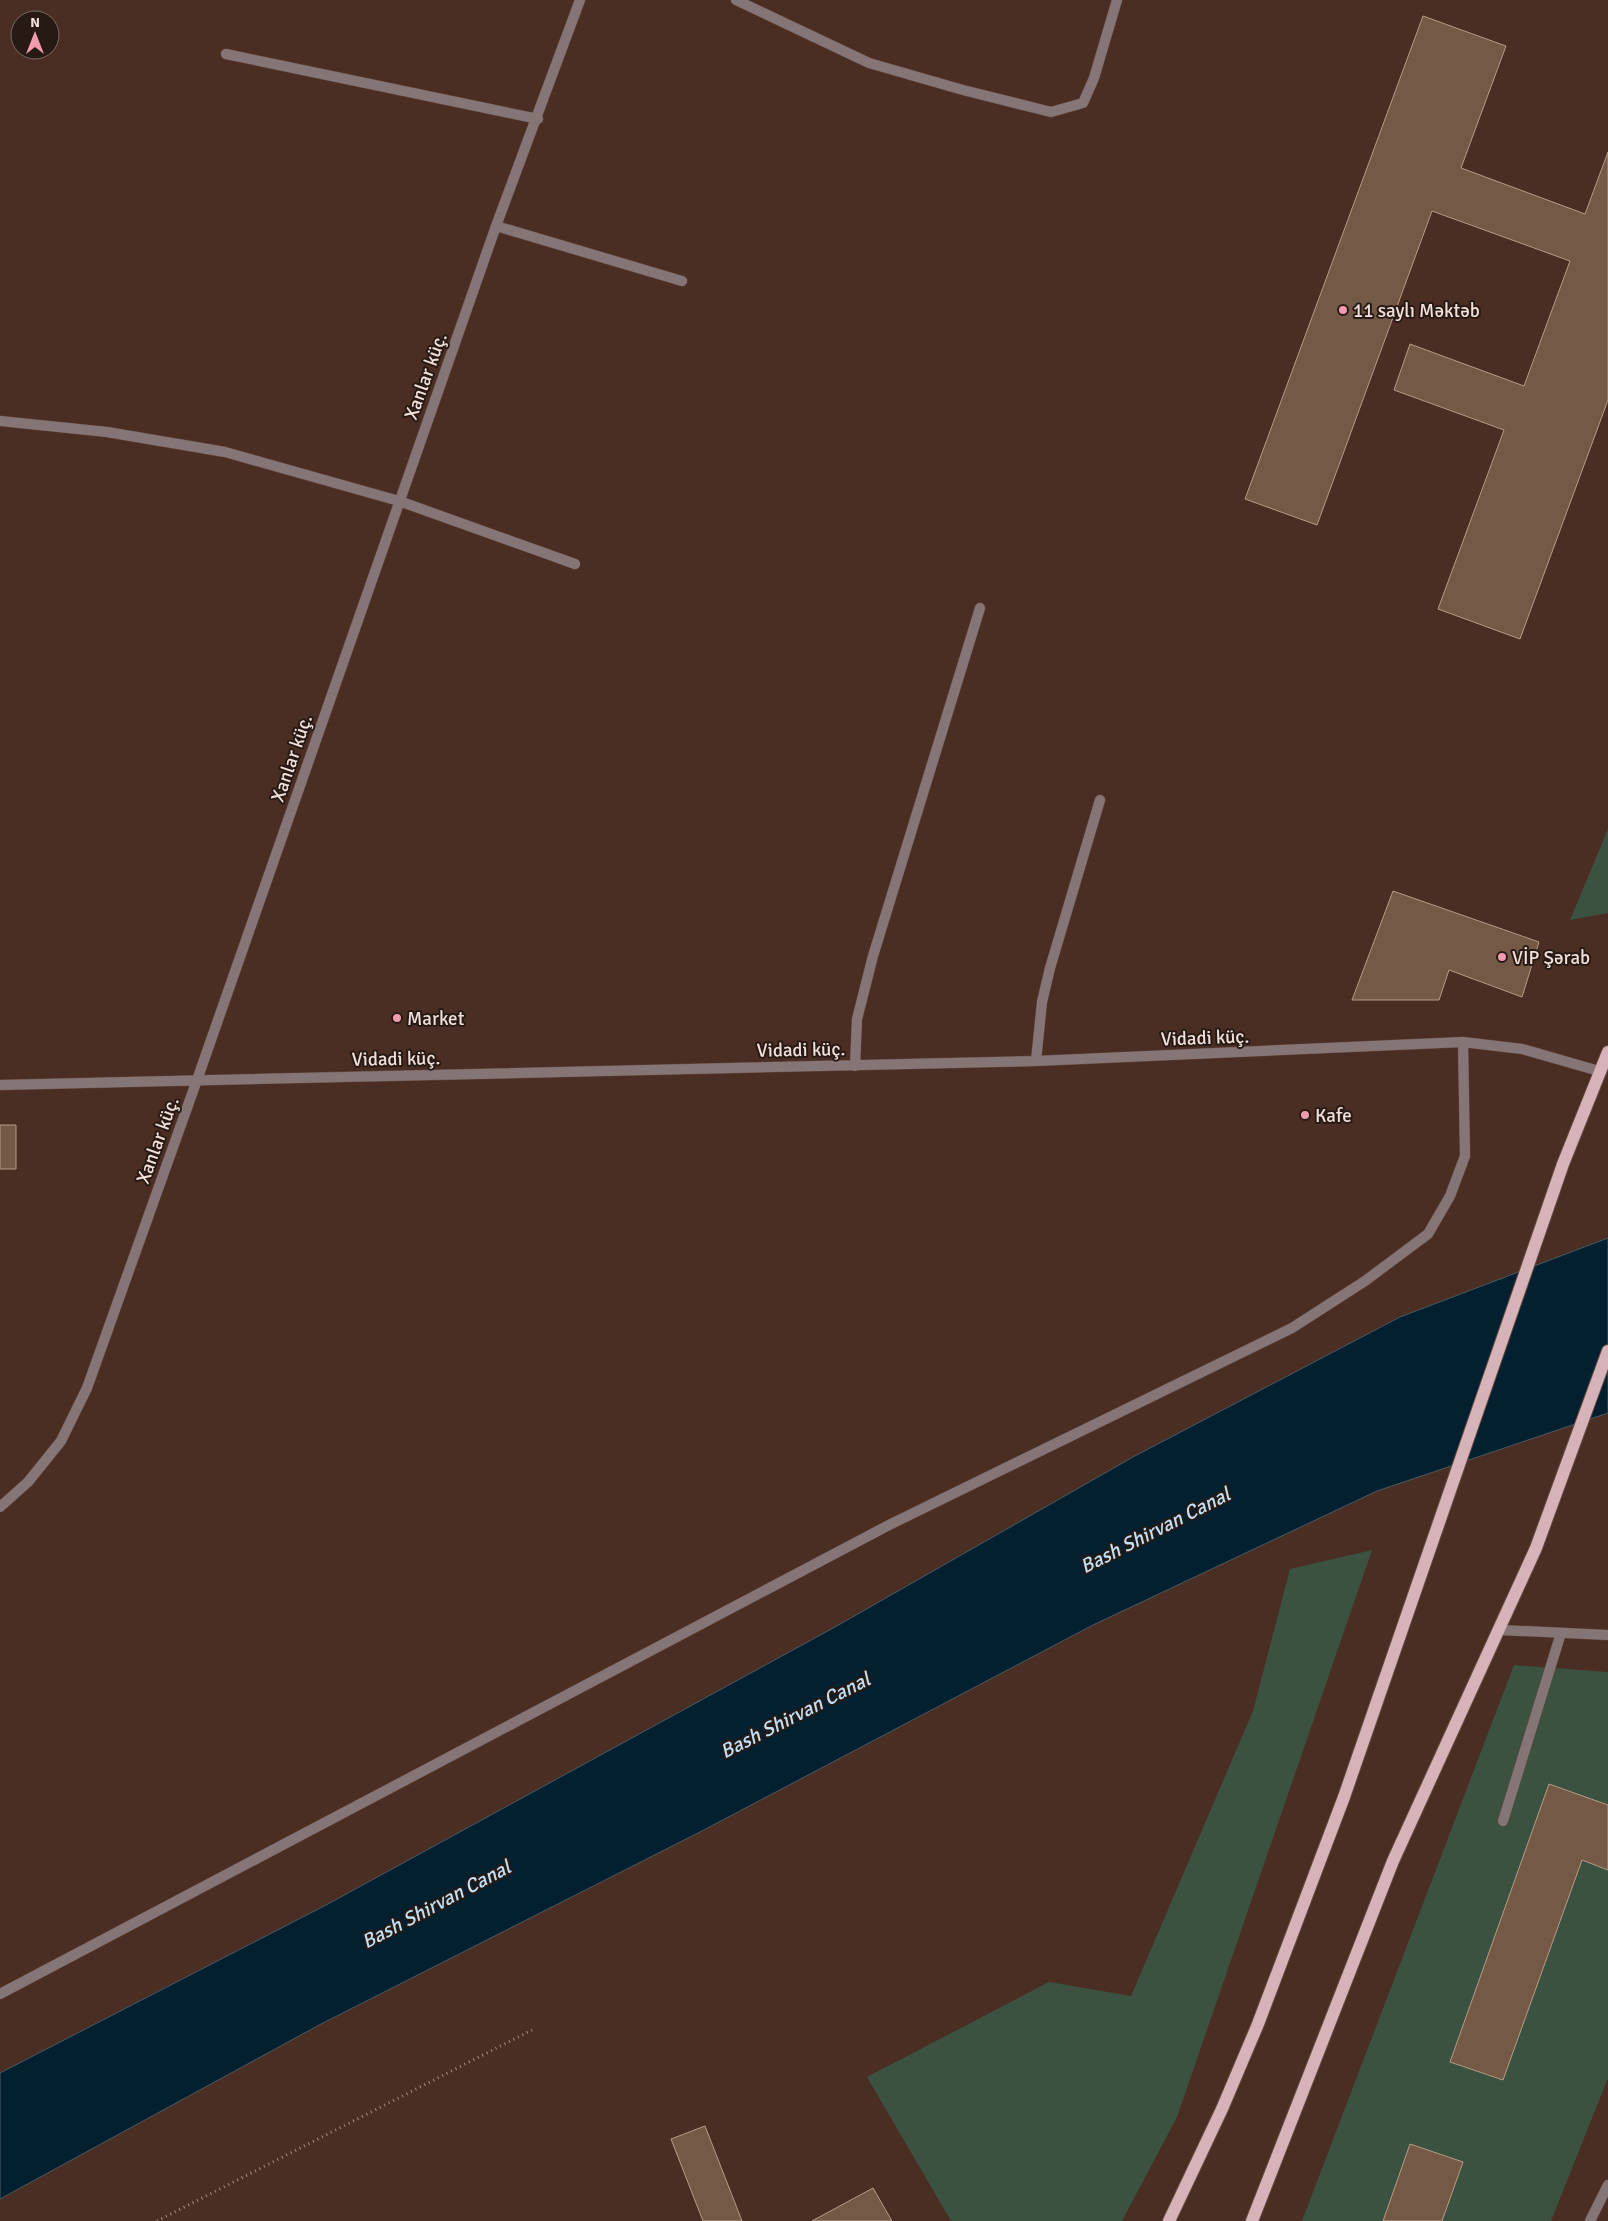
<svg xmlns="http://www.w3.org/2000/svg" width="1608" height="2221" font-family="Signika,sans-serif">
<rect width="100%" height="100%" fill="#4a2e23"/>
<path fill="#3c5241" d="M1608 829V913L1570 920Z
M1372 1550 1177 2117 1122 2221H951L867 2077 1049 1982 1131 1996 1253 1711 1290 1569Z
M1514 1665 1608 1672V2078L1551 2221H1302Z"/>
<path fill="#022030" stroke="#4a5a63" d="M1608 1238V1413L1377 1491 1093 1625 698 1833 321 2024 0 2199V2073L328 1904 835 1627 1133 1457 1400 1317Z"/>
<path fill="#735946" stroke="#b89b86" d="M1423 16 1506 46 1461 168 1585 214 1608 152V400L1520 639 1438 609 1504 430 1394 390 1410 344 1524 386 1570 261 1432 211 1317 525 1245 499Z
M1393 891 1539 942 1522 997 1449 970 1439 1000H1352Z
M0 1125H16V1169H0Z
M1549 1784 1608 1805V1870L1582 1860 1503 2080 1450 2062Z
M705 2126 742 2221H703L671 2139Z
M1410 2144 1463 2162 1442 2221H1383Z
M873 2188 892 2221H812Z"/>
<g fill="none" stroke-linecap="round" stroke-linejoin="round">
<g stroke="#654a40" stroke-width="11">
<path id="service" d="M1503 1821 1561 1633
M1590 2221 1608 2185"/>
</g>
<g stroke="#654a40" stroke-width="11">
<path id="minor" d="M736 0 869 63 963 90 1051 112 1083 103 1094 78 1117 0
M226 54 538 119
M496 226 682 281
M0 421 107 432 225 452 399 501 575 564
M1036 1061 1042 1002 1050 968 1100 800
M855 1066 857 1019 873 956 980 608
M0 1085 1036 1061 1463 1042 1522 1049 1599 1071
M0 1507 28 1482 61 1441 87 1388 197 1080 496 226 580 0
M1500 1630 1608 1635
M0 1994 889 1525 1292 1328 1365 1281 1428 1234 1450 1196 1465 1156 1463 1042"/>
</g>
<g stroke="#654a40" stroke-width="14">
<path id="primary" d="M1169 2221 1222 2109 1258 2024 1344 1797 1563 1164 1608 1052
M1252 2221 1393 1861 1536 1548 1608 1351"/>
</g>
<path stroke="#a48d84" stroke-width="3" stroke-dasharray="1 4" stroke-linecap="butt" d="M157 2221 532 2030"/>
<use href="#service" stroke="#867577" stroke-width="10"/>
<use href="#minor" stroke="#867577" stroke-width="10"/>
<use href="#primary" stroke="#d5b3b8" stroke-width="12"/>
</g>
<g fill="#f29aae" stroke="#271a15" stroke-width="2">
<circle cx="1343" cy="310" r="5"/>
<circle cx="1502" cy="957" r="5"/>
<circle cx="397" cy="1018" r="5"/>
<circle cx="1305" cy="1115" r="5"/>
</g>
<g text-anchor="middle" stroke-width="4" stroke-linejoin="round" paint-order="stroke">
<g font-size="19" fill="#f3e0d9" stroke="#271a15" text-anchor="start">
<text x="1353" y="317">11 saylı Məktəb</text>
<text x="1512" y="964">VİP Şərab</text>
<text x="407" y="1025">Market</text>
<text x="1315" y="1122">Kafe</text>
</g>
<g font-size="19" fill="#f3e0d9" stroke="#271a15">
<text transform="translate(425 376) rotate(-70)" y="7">Xanlar küç.</text>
<text transform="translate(291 758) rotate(-71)" y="7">Xanlar küç.</text>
<text transform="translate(1205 1037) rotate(-2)" y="7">Vidadi küç.</text>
<text transform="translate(801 1049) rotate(-1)" y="7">Vidadi küç.</text>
<text transform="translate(396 1058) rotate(-1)" y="7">Vidadi küç.</text>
<text transform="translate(157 1140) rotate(-70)" y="7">Xanlar küç.</text>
</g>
<g font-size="20" font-style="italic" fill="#c0e1f7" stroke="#271a15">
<text transform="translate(1155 1530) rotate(-27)" y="7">Bash Shirvan Canal</text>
<text transform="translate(795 1715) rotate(-27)" y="7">Bash Shirvan Canal</text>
<text transform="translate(436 1904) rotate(-28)" y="7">Bash Shirvan Canal</text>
</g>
</g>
<g transform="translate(35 35)"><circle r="24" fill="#271a15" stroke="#796963"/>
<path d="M0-4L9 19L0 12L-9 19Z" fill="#f29aae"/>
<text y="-8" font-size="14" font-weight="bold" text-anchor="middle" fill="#f3e0d9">N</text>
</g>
</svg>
